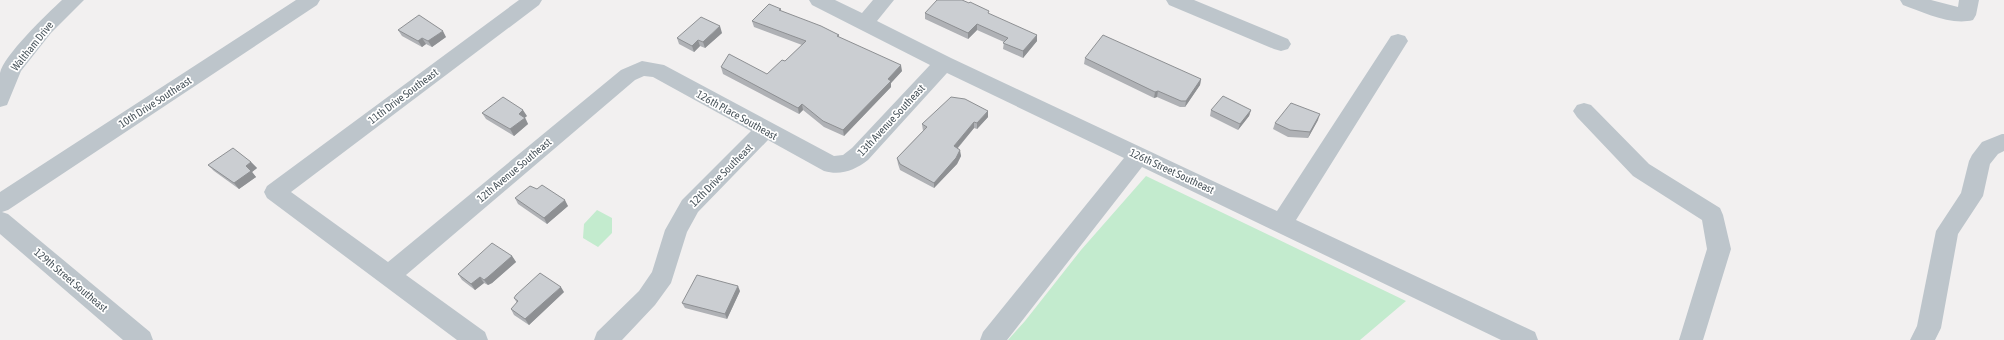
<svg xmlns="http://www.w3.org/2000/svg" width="2004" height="340" font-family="'Asap Condensed',sans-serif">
<rect width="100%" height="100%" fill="#f2f0f0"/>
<path fill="#c3ebce" d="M1146 176 1406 301 1360 340H1008L1025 321 1081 250Z
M597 210 612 218V233L598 247 583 238 584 224Z"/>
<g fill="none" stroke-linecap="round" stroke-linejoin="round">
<path fill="#bdc5cb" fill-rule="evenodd" d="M62 0H84L51 33 21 71 7 105 0 107C0 96 0 83 0 73 3 56 48 13 62 0Z
M296 0H320L317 5 8 210 2 212 8 214 150 332 153 340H123L0 234V192Z
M519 0H542L539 5 291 192 388 262 621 70 642 61 664 65 834 156 843 155 852 148 930 65 812 5 809 0H835L862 13 873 0H894L877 21 951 58 1277 211 1391 36 1398 34 1405 36 1408 41 1296 220 1535 332 1538 340H1501L1142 167 1007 340H980L983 332 1124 158 947 73 868 160C855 170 841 176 824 171L768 140 698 212 687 232 671 283 655 305 622 340H594L597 332 639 291 652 272 665 230 682 200 751 131 653 77 644 76 635 80 406 275 485 332 488 340H457L267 198 264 192 267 186Z
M1166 0H1194L1288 39 1291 44 1288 49 1281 51 1274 49 1169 5Z
M1900 0H1931L1958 7 1959 0H1979L1976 15 1973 20C1951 26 1923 12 1903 5Z
M1584 103 1591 105 1649 164 1720 208 1723 215 1731 249 1703 340H1679L1707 249 1702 220 1633 176 1577 117 1573 111 1577 105Z
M2002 134H2004V151L1998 154 1990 164 1983 196 1958 234 1941 328 1935 340H1910L1917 326 1936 231 1961 193 1969 161 1972 155 1982 142Z"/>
</g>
<path fill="#afb1b5" d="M781 9V11L839 35V37L902 71 891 83V87L844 136 824 127 803 110 799 114 723 74 721 67 767 74 785 61 802 45 754 27 752 21Z
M925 13 989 14 1037 41 1023 58 1003 49 1004 42 977 30 968 39 925 19Z
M398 30 446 37 432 47 426 44 422 47 402 36Z
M722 33 705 48 700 46 694 52 679 44 677 38Z
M1085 58 1201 79 1200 85 1185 107H1180L1157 97 1154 98 1084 64Z
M1211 110H1251L1249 116 1238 130 1210 116Z
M482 113 527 116 525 117 528 124 514 136 486 119Z
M988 117 977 129 974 128 958 148 961 156 957 164 934 188 900 170 898 164 897 158 923 131 922 124Z
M1318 120 1308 138 1288 137 1273 129 1275 123Z
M251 162 257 168 252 172 256 177 239 189 214 171 208 165Z
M537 189 568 206 547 224 518 204 515 198Z
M512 256 516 262 492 283 488 285 484 283 475 290 462 280 458 274Z
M740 291 727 319 685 308 682 303Z
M564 292 529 325 514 315 511 309 517 303 514 298Z"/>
<path fill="#8e9093" d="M977 24V30L968 39V33Z
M720 26 722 33 705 48 703 42Z
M443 31 446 37 432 47 428 41Z
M1037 35V41L1023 58V51Z
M422 38 426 44 422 47 418 41Z
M698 40 700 46 694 52 692 46Z
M901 65 902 71 891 83V87L844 136 843 130 888 79Z
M1201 79 1200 85 1185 107 1186 101Z
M1158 91 1157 97 1154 98 1155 92Z
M802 104 803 110 799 114 798 108Z
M523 110 527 116 522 120 519 114Z
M1251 110 1249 116 1238 130 1240 124Z
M988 111V117L977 129V123Z
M1320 114 1318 120 1308 138 1310 132Z
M525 118 528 124 514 136 510 129Z
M974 122V128L954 152V146Z
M960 150 961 156 957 164 934 188V183Z
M251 162 257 168 252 172 256 177 239 189 234 183 246 166Z
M565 200 568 206 547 224 544 218Z
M512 256 516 262 492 283 488 285 484 280Z
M480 277 484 283 475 290 471 284Z
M738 286 740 291 727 319 725 314Z
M561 287 564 292 529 325 525 319Z"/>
<path fill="#cbced2" stroke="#8e9093" d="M937 0H962L969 3 970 2 989 11 988 13 1037 35 1023 51 1003 43 1008 38 977 24 968 33 925 13Z
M769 4 781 9 779 10 821 26 839 35 837 36 901 65 888 79 891 81 843 130 823 121 802 104 798 108 721 67 729 54 767 74 782 60 785 61 806 41 752 21Z
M419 15 443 31 428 41 422 38 418 41 398 30Z
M701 17 720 26 703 42 698 40 692 46 677 38Z
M1103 35 1201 79 1186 101H1181L1158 91 1155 92 1085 58Z
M1223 96 1251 110 1240 124 1211 110Z
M503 97 523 110 519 114 525 118 510 129 482 113Z
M951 97 965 99 988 111 977 123 974 122 954 146 960 150 956 158 934 183 900 164 897 158 927 127 922 124Z
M1291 103 1320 114 1310 132 1290 130 1275 123Z
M233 148 251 162 246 166 251 171 234 183 208 165Z
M542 185 565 200 544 218 515 198 530 186 537 189Z
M492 243 512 256 488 277 484 280 480 277 471 284 458 274Z
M540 273 561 287 525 319 511 309 518 301 514 298 516 295Z
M697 275 738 286 725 314 682 303Z"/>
<g text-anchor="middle" stroke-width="3.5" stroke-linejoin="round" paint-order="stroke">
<g font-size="11" fill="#4a555c" stroke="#fff">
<text transform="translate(32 46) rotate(-51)" y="4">Waltham Drive</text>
<text transform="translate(403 96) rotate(-37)" y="4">11th Drive Southeast</text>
<text transform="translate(155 102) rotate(-33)" y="4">10th Drive Southeast</text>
<text transform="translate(737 115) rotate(29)" y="4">126th Place Southeast</text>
<text transform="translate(891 120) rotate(-47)" y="4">13th Avenue Southeast</text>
<text transform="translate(514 170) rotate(-40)" y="4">12th Avenue Southeast</text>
<text transform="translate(1172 171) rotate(25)" y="4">126th Street Southeast</text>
<text transform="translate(721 175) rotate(-45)" y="4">12th Drive Southeast</text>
<text transform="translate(71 280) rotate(40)" y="4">129th Street Southeast</text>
</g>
</g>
</svg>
